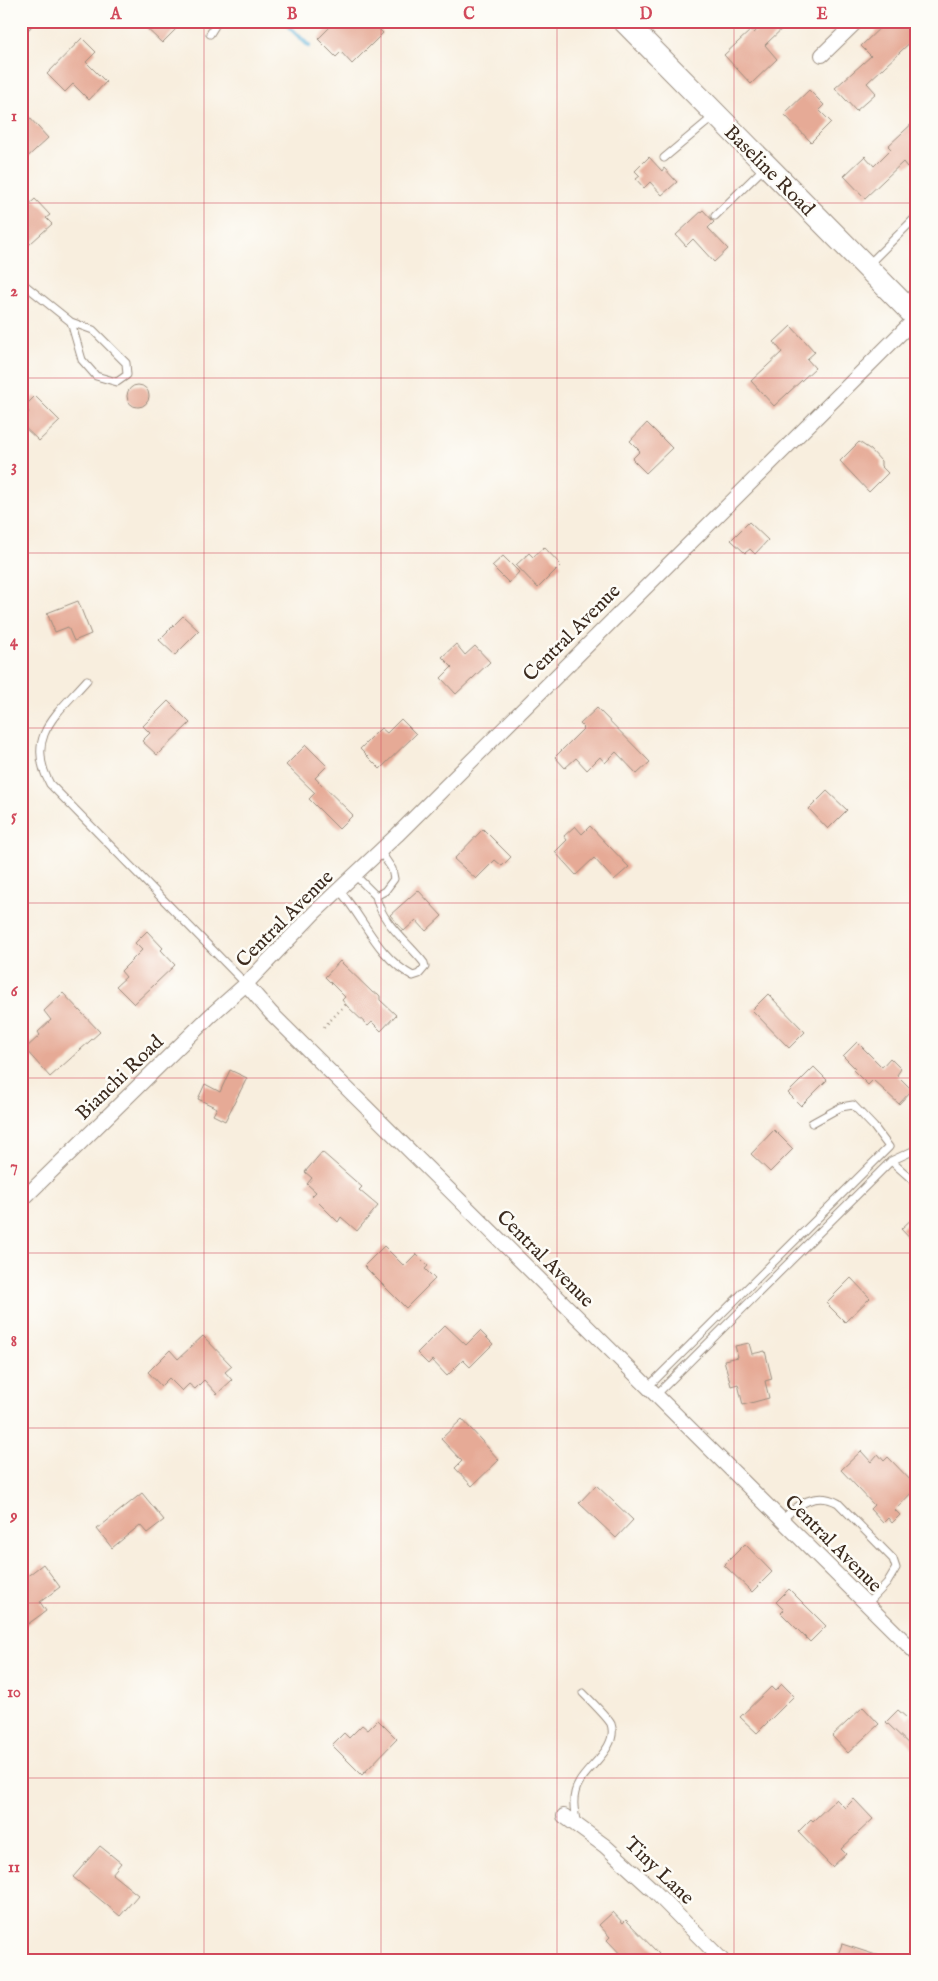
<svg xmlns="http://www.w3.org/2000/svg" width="938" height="1981" font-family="'IM FELL English',serif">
<rect width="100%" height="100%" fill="#fdfcf7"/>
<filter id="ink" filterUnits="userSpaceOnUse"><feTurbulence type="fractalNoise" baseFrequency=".02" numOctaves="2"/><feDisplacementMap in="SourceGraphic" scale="10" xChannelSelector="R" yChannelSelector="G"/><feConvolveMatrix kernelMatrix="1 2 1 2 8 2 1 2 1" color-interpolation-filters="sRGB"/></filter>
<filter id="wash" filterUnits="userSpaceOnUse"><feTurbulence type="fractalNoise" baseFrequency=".0096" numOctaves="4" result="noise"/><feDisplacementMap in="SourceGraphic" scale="20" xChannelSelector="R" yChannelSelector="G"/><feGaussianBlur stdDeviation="1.12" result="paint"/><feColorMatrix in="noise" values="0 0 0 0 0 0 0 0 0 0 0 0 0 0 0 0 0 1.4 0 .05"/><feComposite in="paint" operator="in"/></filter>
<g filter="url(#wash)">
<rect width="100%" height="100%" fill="#f8eede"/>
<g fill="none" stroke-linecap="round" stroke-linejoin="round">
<path stroke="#5cb1d8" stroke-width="4.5" d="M283 21 309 46"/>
</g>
<g id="blocks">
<path fill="#e6aa96" d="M139 21H184L162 43Z
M336 21H371L383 33 352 64 341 52 336 57 318 39Z
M766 21H790L765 45 777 59 751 84 724 55 751 30 754 33Z
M887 21H917V36L867 83 876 93 856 111 835 88 871 56 861 46Z
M82 38 96 52 86 62 106 82 89 100 73 84 65 92 47 74Z
M809 90 824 105 819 110 831 122 811 142 784 114Z
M29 117 48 138 21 163V124Z
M917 119V158L907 167 903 162 865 198 844 176 865 156 874 166 891 149 888 146Z
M649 157 662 171 664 168 677 182 662 195 650 182 644 188 636 179 640 176 635 171Z
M35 199 50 215 46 218 52 224 21 252V212Z
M703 210 714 222 708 228 728 249 714 262 693 239 686 246 676 235Z
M791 326 815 352 807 359 815 368 774 406 751 381 782 352 774 342Z
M127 396a11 11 0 1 1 22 0a11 11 0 1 1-22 0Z
M35 396 60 421 39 441 21 424V420L29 412 24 407Z
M647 423 672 448 646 473 632 459 640 451 630 441Z
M859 442 871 450 881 461V466L888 473 869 492 840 461Z
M749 522 768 540 755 554 750 549 745 553 731 540Z
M544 547 561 565 538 588 516 565 529 553 533 557Z
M503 556 519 572 509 583 492 566Z
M78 601 91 634 74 641 68 627 55 632 47 613Z
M183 616 199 631 175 655 159 640Z
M456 644 465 655 475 646 490 662 456 694 441 678 452 667 442 657Z
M168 701 190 723 157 755 142 741 150 733 143 726Z
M597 708 650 762 637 774 616 752 605 763 600 757 587 770 576 758 565 768 555 757 584 728 580 724Z
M401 719 416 734 380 769 360 749 381 728 387 733Z
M306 745 327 766 315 778 353 815 339 829 309 799 315 793 286 765Z
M827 791 847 810 828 829 809 809Z
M575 826 582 834 590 826 629 867 614 880 594 858 576 875 555 852 567 840 564 836Z
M483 829 511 857 502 866 495 860 476 879 454 859Z
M418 890 442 916 426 931 416 920 404 931 390 915Z
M147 931 163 948 161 950 175 965 134 1004 116 986 126 977 121 971 142 950 135 943Z
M340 961 373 993H377L380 996V1000L396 1015 381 1031 372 1022 368 1026 347 1006 342 1000 345 997 325 977Z
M63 993 100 1032 50 1077 25 1049 40 1035 38 1032 51 1020 44 1011Z
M768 994 805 1032 789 1048 752 1010Z
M857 1042 882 1067 890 1058 901 1069 897 1075 912 1090 899 1104 873 1080 868 1085 853 1070 855 1068 843 1056Z
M814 1067 827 1080 801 1106 788 1093Z
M230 1070 247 1078 225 1121 213 1115 217 1108 198 1099 205 1084 220 1092Z
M774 1130 793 1149 770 1172 751 1154Z
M322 1152 362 1187 359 1190 378 1206 357 1231 341 1217 338 1222 312 1196 316 1192 307 1184 312 1178 305 1172Z
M917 1214V1246L901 1229Z
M384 1246 404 1266 416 1254 428 1266 425 1269 435 1279 406 1308 364 1266Z
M851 1278 870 1298 845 1322 826 1303Z
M445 1325 466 1345 480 1331 493 1344 470 1367 463 1360 447 1376 432 1360 428 1364 417 1353Z
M203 1336 232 1366 225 1372 232 1380 217 1394 204 1380 195 1389 189 1384 182 1391 169 1378 161 1386 148 1372 170 1350 178 1359Z
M749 1343 752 1354 765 1351 772 1379 765 1381 769 1398 743 1405 738 1384 731 1386 724 1360 738 1357 735 1346Z
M462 1419 499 1460 472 1486 455 1468 462 1461 441 1439Z
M861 1451 871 1462 878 1454 884 1461 888 1457 917 1487 895 1510 900 1515 892 1523 888 1518 883 1523 870 1509 874 1505 841 1470Z
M596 1485 633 1520 616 1538 579 1503Z
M142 1493 164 1520 147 1533 140 1525 112 1548 97 1529Z
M745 1544 772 1572 752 1592 724 1565Z
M43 1564 60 1587 40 1602 46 1611 21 1629V1581Z
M789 1589 826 1626 810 1642 781 1613 784 1610 776 1602Z
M782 1684 794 1696 757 1733 740 1717 771 1687 775 1691Z
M863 1707 879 1724 848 1753 832 1736Z
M917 1709V1752L886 1722 898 1710 907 1718Z
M378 1720 397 1739 362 1775 332 1745 344 1733 349 1738 362 1725 368 1730Z
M836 1799 845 1808 854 1799 873 1819 841 1849 846 1854 832 1867 798 1832 811 1819 813 1821Z
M100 1846 121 1863 112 1874 138 1895 120 1916 73 1877Z
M613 1912 623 1923 626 1920 659 1954 653 1960H626L607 1940 610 1937 599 1925Z
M842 1944 882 1957V1960H836Z"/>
</g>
</g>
<g filter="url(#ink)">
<use href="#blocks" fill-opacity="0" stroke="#9a8c7e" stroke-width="1"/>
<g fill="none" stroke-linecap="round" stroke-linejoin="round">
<g stroke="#9a8c7e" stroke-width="9">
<path id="lane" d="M210 34 218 21
M664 158 713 117
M715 216 765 167
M868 265 917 216
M21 282 71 322 93 330 126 363 127 375 117 382 96 376 82 360 71 322
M87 680C57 714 24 737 50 784L246 984
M355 875 376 896 385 891 394 879 392 869 380 851
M339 890C365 919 377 957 413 976L419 974 425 967 424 963C408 942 381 923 376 896
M891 1161 917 1184
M648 1387 889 1147 874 1127 853 1105 841 1107 812 1123
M656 1395 891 1161 917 1149
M782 1520C798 1504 815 1491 838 1503L893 1559 896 1568 887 1583 867 1604
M577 1825C574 1811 571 1796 579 1783 588 1766 619 1747 611 1724 608 1718 589 1699 583 1693"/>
</g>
<g stroke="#9a8c7e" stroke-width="16">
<path id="street" d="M21 26 26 21
M822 55 857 21
M916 318 397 835 314 913 246 984 271 1013 917 1654
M21 1201 210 1016 246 984
M564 1816 605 1846 652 1889 722 1960"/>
</g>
<g stroke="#9a8c7e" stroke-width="24">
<path id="primary" d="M624 21 917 318"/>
</g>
<path stroke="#9a8c7e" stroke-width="2.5" stroke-dasharray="1 4" stroke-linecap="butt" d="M324 1027 346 1004"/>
<use href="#lane" stroke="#fff" stroke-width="7"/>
<use href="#street" stroke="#fff" stroke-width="14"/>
<use href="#primary" stroke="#fff" stroke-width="22"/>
</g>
</g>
<path fill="none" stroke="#d1495b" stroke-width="1" stroke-opacity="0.55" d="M204 21V1960M381 21V1960M557 21V1960M734 21V1960M21 203H917M21 378H917M21 553H917M21 728H917M21 903H917M21 1078H917M21 1253H917M21 1428H917M21 1603H917M21 1778H917"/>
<g text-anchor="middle" stroke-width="5" stroke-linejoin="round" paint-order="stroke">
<g font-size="20" fill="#3b2a1e" stroke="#fdfcf7">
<text transform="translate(770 170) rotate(45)" y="7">Baseline Road</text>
<text transform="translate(571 632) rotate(-45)" y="7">Central Avenue</text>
<text transform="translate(284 918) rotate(-45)" y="7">Central Avenue</text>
<text transform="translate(119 1077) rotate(-44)" y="7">Bianchi Road</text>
<text transform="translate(546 1258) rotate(45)" y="7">Central Avenue</text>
<text transform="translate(834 1543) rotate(45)" y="7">Central Avenue</text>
<text transform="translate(660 1870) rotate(44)" y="7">Tiny Lane</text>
</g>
</g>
<rect width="938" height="1981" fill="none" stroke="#fdfcf7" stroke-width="55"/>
<rect x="28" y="28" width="882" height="1926" fill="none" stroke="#d1495b" stroke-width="2"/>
<g font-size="16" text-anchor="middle" font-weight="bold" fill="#d1495b">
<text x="116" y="19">A</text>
<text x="292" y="19">B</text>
<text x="469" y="19">C</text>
<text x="646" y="19">D</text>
<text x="822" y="19">E</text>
<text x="14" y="121">1</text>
<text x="14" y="296">2</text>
<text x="14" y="471">3</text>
<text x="14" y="646">4</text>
<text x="14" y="821">5</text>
<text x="14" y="996">6</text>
<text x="14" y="1171">7</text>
<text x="14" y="1346">8</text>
<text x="14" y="1521">9</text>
<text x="14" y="1697">10</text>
<text x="14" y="1872">11</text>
</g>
</svg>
